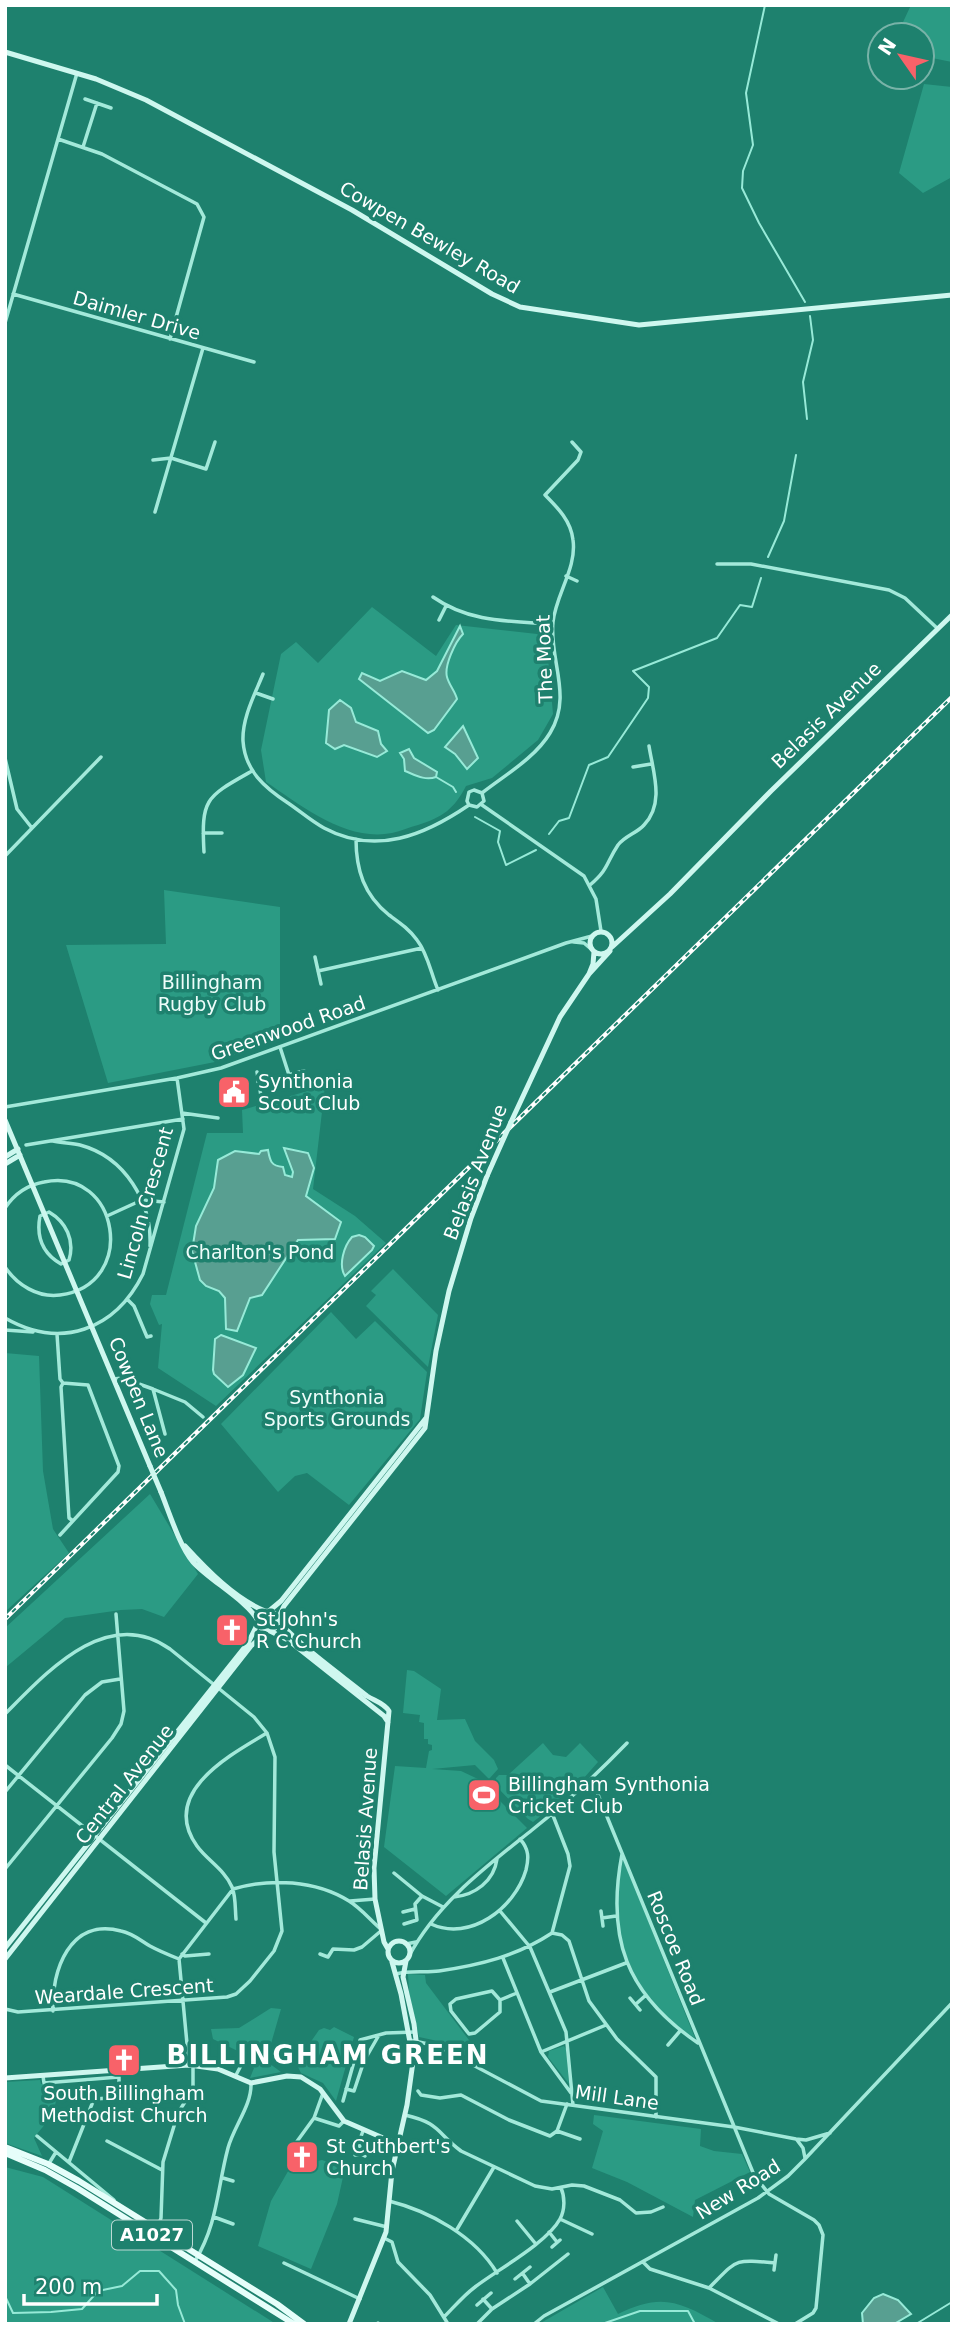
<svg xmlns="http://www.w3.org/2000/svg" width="957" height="2329" font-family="'DejaVu Sans',sans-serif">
<rect width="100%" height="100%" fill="#1e816e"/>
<path fill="#2b9b84" d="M911 5H952V62L922 56V35H897Z
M924 84 952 87V177L923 193 899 173Z
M372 607 436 656 456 625 546 635 553 714 538 740 492 778 466 786C454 809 443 817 418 825 410 827 401 831 392 833 346 842 302 806 266 782L261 750 281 654 296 642 318 663Z
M164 890 280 907V1039L215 1062 108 1083 66 945 166 944Z
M325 1086 313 1189 355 1216 386 1243 216 1406 158 1368 162 1324 159 1325 150 1304 152 1295H166L207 1133H243L242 1110Z
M393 1269 438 1315 428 1367 366 1306 376 1295 371 1291Z
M331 1312 356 1339 375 1321 427 1372 420 1419 349 1505 307 1473 295 1476 278 1492 221 1424Z
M5 1353 39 1356 43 1471 53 1529 69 1553 5 1612Z
M150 1494 198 1574 164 1617 142 1609 121 1610 65 1618 6 1667 5 1628Z
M407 1670 414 1671 441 1689 437 1720 465 1719 475 1741 494 1760 498 1769 489 1779 475 1765 432 1769 461 1771 478 1779 527 1828 446 1896 384 1847 395 1766 426 1768 429 1751 432 1750V1745L428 1744V1739H424V1723L419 1722 420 1715 403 1713Z
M543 1743 553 1755 566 1757 580 1743 598 1762 583 1779C571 1778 565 1779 558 1790L560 1801 533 1822 528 1819 496 1786V1778L499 1775H508Z
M623 1860 624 1861 695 2038C645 2011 613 1949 617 1892 618 1882 621 1871 623 1860Z
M408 1974 425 1975 426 1983 478 2052 476 2061 433 2040 419 2037 409 1992Z
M271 2008 281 2009 266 2061 281 2072 250 2078 254 2068 244 2063 246 2055 213 2039 211 2029 239 2028Z
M334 2027 354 2037 336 2101 323 2083 301 2073 296 2063 319 2030 324 2028 330 2030Z
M564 2046 566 2049 569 2084 548 2057 549 2051Z
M40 2080 41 2084H56C58 2113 51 2116 34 2138L42 2156 5 2143V2082Z
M594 2115 701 2129 700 2146 714 2151 742 2154 750 2172 695 2200 693 2217 627 2182 592 2168 603 2131 593 2124Z
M322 2160 345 2168 337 2204 311 2269 258 2246 271 2201 291 2166 300 2171 305 2164Z
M5 2167 43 2177 276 2324H5Z
M603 2287 618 2314C661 2293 679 2301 719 2324H539Z"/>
<path fill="#589f91" stroke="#97ead8" stroke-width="2" d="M460 626 463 634C455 642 444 666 447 677 449 685 455 691 457 699L434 730 428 733 359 679 362 673 380 681 402 671 426 680 437 671Z
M340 700 351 708 356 722 378 731 381 744 387 751 377 757 344 745 335 749 326 743 329 710Z
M463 726 478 758 467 769 455 754 445 747Z
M409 749 414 758 437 772 436 777C425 781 415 775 405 771L404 759 400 753Z
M284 1148 308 1153 314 1168 306 1196 341 1222 335 1239 298 1240 262 1295 250 1298 237 1331 226 1329 225 1298 219 1291 206 1286 200 1280 192 1251 196 1226 214 1188 218 1160 235 1151 259 1154 261 1151 268 1150C270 1161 271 1166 283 1167L285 1175 292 1177 293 1172Z
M359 1235 365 1237 374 1246 372 1250 345 1276C338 1265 344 1246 352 1237Z
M221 1335 256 1348 243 1375 228 1387 214 1374 213 1370 215 1339Z
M883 2294 898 2300 911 2314 894 2324H863L862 2313 874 2298Z"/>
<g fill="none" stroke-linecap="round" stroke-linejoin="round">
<path stroke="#97ead8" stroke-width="2" d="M765 5 746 93 753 145 743 171 742 188 759 223 805 302
M807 419 803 382 813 340 810 316
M768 557 784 521 796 455
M436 777 453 787 456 792
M475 817 500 831 498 842 506 865 536 850
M549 834 559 821 569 818 589 765 608 757 648 698 649 687 633 671 717 638 740 605 752 607 761 578
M5 2296 13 2313 51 2312 82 2309 98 2291 122 2286 140 2271H159L176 2290 178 2305 185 2324
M602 2324 640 2311H688L695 2324
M916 2324 952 2302"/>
<path stroke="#a3e9da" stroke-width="3.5" d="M85 99 111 108
M58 139 102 154 197 204 204 217 170 339
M83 147 97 103
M13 294 254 362
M5 323 77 73
M153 460 171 458 206 469 215 442
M155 512 203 348
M717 564H751L889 590 905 598 938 629
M566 576 577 581
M433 597C470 623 510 621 553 624
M439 620 446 606
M263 674C255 694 242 718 243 741 245 771 265 788 288 803 300 811 311 821 324 828 376 856 425 835 469 805L477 807 484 801 482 793 474 790 469 792 467 801 469 805
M256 693 273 699
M5 758 17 809 32 828
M633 767 651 764
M482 793C505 775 535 758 550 733 573 696 549 660 553 622 556 594 577 568 573 540 571 521 558 508 545 495L578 460 581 452 572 442
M482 805 584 876 596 899 601 931
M203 833H222
M356 839C356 870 364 895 389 915 400 923 409 929 417 940 428 954 431 974 438 990
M204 852C201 798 206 797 252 771
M5 856 101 757
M590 885C609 869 606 863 618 845 625 836 637 833 644 825 665 803 653 772 649 746
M574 942 584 943 591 949
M315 957 321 984
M318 971 422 948
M280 1047 289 1075
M257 1072 261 1096
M258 1082 304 1071
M5 1107 177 1078 221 1068 566 943 592 936
M182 1113 218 1118
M53 1141C62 1143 72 1143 80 1145 125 1157 152 1202 150 1246
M26 1145 183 1119
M5 1208C15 1193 27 1185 44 1182 119 1166 139 1285 60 1295 38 1298 17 1285 5 1267
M49 1212C66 1222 75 1240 69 1260L61 1264C42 1253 36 1237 40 1216Z
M107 1216 142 1200 164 1202
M128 1300 134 1306 147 1337 151 1336
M5 1318C61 1350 115 1330 143 1274L184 1129 177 1078
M5 1330 33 1332
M57 1334 60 1379 63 1383 61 1387 69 1518 73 1521
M114 1379 122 1378 153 1389 165 1434
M153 1389 185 1402 203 1417
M60 1535 118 1472 119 1466 88 1385 63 1383
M5 1714C46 1673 107 1604 170 1649L254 1717 267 1733 275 1757 274 1852 282 1931 274 1951 250 1981 236 1994 227 1997 18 2012 5 2009
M5 1765 206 1923
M592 1780 754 2175 769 2194 814 2220 819 2225 823 2235 816 2308 813 2313 795 2324
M5 1792 85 1695 102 1682 120 1679
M622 1854C606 1938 626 1994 698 2043
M5 1869 112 1738 121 1724 124 1711 116 1614
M394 1873 422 1896 443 1907
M454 1897C475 1895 494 1881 497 1859
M350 1901 375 1899
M500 1911 530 1947 566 2032 573 2105
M601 1911 603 1926
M403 1912 415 1909
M602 1918 616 1916
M236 1919C235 1909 236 1897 232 1887 225 1870 207 1860 197 1846 159 1793 230 1755 267 1733
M404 1924 417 1920 415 1904 422 1896
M431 1924C470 1942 515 1908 526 1870 529 1858 529 1849 520 1839
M552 1933 562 1935 569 1941 589 2001 617 2039 656 2077V2117
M406 1944 416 1942
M182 1954 185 1956 209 1954
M409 1956C437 1903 487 1866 532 1830 566 1803 597 1774 627 1743
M503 1958 541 2052 571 2093
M396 1974C410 1970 425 1973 439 1971 480 1965 517 1956 552 1933L570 1866 568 1854 552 1813
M492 1991 500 2000V2012L475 2033 469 2034 451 2011 450 2004 456 1999Z
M550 1992 626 1963
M630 1998 640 2010
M500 2000 517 1993
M636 2004 646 1995
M53 2011C51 1971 70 1917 121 1931 132 1933 140 1940 150 1946 159 1951 169 1955 179 1959
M410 2040 437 2046 541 2101 734 2127 796 2139 806 2140 830 2133
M668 2045 680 2031
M541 2052 606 2025
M189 2065 179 1959 233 1889C271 1878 315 1880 349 1901 362 1909 371 1921 382 1930L362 1947 354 1950 333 1949 328 1957 320 1954
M119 2070V2098
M236 2075 246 2056
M43 2076 44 2083 119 2077
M346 2089 354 2091 364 2061 379 2035
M418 2091 421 2095 440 2098 461 2095 509 2120 550 2136 557 2131 567 2104
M343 2101 360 2040 386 2033 415 2032
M405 2115C440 2123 436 2132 461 2151L535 2186 552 2189 572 2185 584 2186 620 2200 636 2213 651 2212 663 2207
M314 2118 339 2126 344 2121
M557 2131 580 2139
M37 2136 114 2200
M797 2140 803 2148 805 2158
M107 2141 162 2170
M290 2151 314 2118 323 2093
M361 2154 359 2142 363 2131
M355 2155 361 2154 365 2156
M69 2162 94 2099 185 2093 189 2095
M48 2165 56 2152
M223 2178 233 2181
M389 2201C429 2211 475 2236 497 2273
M214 2217 233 2224
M355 2219 387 2227
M560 2219 592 2234
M517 2221 535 2243
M157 2229 161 2218 163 2162 178 2113 193 2089V2065
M456 2231 494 2167
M549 2232 557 2242
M384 2238 392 2242 398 2262 430 2295 448 2324
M552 2247 560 2240
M195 2261C218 2223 217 2189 228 2148 234 2126 252 2105 251 2083
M643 2262 650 2269 709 2288 779 2324
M284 2263 360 2299
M774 2270 776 2255
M523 2274 530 2284
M515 2279 530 2267
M709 2288C738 2259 733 2259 775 2263
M483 2299 492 2309
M477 2305 491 2293
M444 2317C454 2307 464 2295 475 2287 497 2270 547 2243 560 2219 565 2210 565 2197 561 2188
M378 2323 379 2324
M477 2324 492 2309 530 2284 568 2254
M534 2324 544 2316 758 2198 788 2176 804 2160 952 2003"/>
<path stroke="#cef7ef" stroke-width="5" d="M5 52 96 79 146 100 352 210 492 294 520 307 639 325 952 295
M590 943a11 11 0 1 1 22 0a11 11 0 1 1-22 0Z
M612 947 670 894 771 791 952 615
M589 974 593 964 594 952
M5 1120 150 1466
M511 1122 560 1017 589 974 610 951
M5 1157 18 1149
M5 1164 20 1155
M161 1492C169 1512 180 1547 193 1562 209 1580 249 1602 258 1621
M185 1546C207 1570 235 1599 265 1611
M269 1611 281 1601 426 1418
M258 1621a10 10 0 1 1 20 0a10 10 0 1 1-20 0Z
M278 1619 284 1606 425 1428 436 1351 449 1291 471 1218 487 1176
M278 1621C304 1649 337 1672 367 1696 375 1701 384 1703 389 1711L374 1868 375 1899 384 1942 388 1949
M270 1631 288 1640 384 1716 388 1722
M388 1952a11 11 0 1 1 22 0a11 11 0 1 1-22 0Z
M5 1948 248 1643 258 1623
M5 1959 251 1646 268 1631
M392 1962 401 1994 412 2053
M5 2078 189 2065 218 2069 251 2083 287 2076 301 2077 320 2089 344 2121 397 2144
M349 2324 386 2232 392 2171 407 2105 416 2040 414 2024 403 1977 406 1961"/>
<path stroke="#e6fefa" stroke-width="6" d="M5 2147 48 2164 79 2181 277 2304 304 2324
M5 2153 45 2170 77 2188 294 2324"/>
<g stroke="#fff" stroke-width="4.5">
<path id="rail" d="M5 1619 952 697"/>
</g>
<use href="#rail" stroke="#1e816e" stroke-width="2" stroke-dasharray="5" stroke-linecap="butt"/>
<path stroke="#cef7ef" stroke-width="5" d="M487 1176 511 1122
M150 1466 161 1492"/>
</g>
<defs>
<g id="civic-square" transform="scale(1.75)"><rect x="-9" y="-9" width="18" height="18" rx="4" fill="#f86269" stroke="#1e816e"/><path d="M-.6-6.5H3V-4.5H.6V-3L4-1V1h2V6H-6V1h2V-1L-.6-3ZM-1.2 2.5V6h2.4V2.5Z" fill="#fff"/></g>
<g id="church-square" transform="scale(1.75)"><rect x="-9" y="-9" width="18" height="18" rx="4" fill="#f86269" stroke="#1e816e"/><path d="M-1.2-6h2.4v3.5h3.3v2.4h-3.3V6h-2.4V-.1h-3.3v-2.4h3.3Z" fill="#fff"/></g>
<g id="stadium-square" transform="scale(1.75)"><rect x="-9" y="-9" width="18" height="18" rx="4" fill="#f86269" stroke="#1e816e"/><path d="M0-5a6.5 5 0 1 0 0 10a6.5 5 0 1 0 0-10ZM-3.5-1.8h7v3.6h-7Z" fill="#fff"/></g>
</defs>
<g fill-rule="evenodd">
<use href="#civic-square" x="234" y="1092"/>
<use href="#church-square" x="232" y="1630"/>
<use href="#stadium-square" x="484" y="1795"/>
<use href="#church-square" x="124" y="2060"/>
<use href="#church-square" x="302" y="2157"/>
</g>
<g text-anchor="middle" stroke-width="7" stroke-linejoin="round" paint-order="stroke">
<rect fill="#1e816e" stroke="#bcd9d4" stroke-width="2" x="112" y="2220.5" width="80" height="29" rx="5"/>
<g font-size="18" font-weight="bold" fill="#fff">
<text x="152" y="2241">A1027</text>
</g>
<g font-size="19" fill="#fff" stroke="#1e816e">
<text transform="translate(430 237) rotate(30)" y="7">Cowpen Bewley Road</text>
<text transform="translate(137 315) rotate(16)" y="7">Daimler Drive</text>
<text transform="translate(544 659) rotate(-92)" y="7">The Moat</text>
<text transform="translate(826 715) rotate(-44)" y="7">Belasis Avenue</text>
<text transform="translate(288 1028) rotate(-19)" y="7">Greenwood Road</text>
<text transform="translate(475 1172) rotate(-69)" y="7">Belasis Avenue</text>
<text transform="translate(145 1203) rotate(-74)" y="7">Lincoln Crescent</text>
<text transform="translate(139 1397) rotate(68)" y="7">Cowpen Lane</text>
<text transform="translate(124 1784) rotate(-52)" y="7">Central Avenue</text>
<text transform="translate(365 1819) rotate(-86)" y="7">Belasis Avenue</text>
<text transform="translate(676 1948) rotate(68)" y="7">Roscoe Road</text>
<text transform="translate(124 1991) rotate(-4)" y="7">Weardale Crescent</text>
<text transform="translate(617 2097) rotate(8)" y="7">Mill Lane</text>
<text transform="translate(738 2189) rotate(-32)" y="7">New Road</text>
</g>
<g font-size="19" fill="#eefdfa" stroke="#1e816e">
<text x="212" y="989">Billingham<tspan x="212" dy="22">Rugby Club</tspan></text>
<text x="260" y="1259">Charlton's Pond</text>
<text x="337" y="1404">Synthonia<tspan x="337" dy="22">Sports Grounds</tspan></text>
</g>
<g font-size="19" fill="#fff" stroke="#1e816e" text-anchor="start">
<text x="258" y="1088">Synthonia<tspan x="258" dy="22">Scout Club</tspan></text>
<text x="256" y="1626">St John's<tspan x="256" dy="22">R C Church</tspan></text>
<text x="508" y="1791">Billingham Synthonia<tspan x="508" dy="22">Cricket Club</tspan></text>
<text x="124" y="2100" text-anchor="middle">South Billingham<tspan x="124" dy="22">Methodist Church</tspan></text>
<text x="326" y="2153">St Cuthbert's<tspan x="326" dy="22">Church</tspan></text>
</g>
<g font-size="26" font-weight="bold" letter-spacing="2" fill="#fff" stroke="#1e816e">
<text x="328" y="2064">BILLINGHAM GREEN</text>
</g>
</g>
<rect width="957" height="2329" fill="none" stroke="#ffffff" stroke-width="14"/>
<g transform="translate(901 56) rotate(304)"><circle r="33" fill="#1e816e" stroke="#78b3a8" stroke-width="2"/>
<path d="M0-5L12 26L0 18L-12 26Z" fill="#f86269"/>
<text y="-10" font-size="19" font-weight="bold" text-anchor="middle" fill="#ffffff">N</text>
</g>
<path d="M24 2294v10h133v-10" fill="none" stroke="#ffffff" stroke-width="3.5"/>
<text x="35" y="2294" font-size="21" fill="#ffffff" stroke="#1e816e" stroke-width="5" paint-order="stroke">200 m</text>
</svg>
